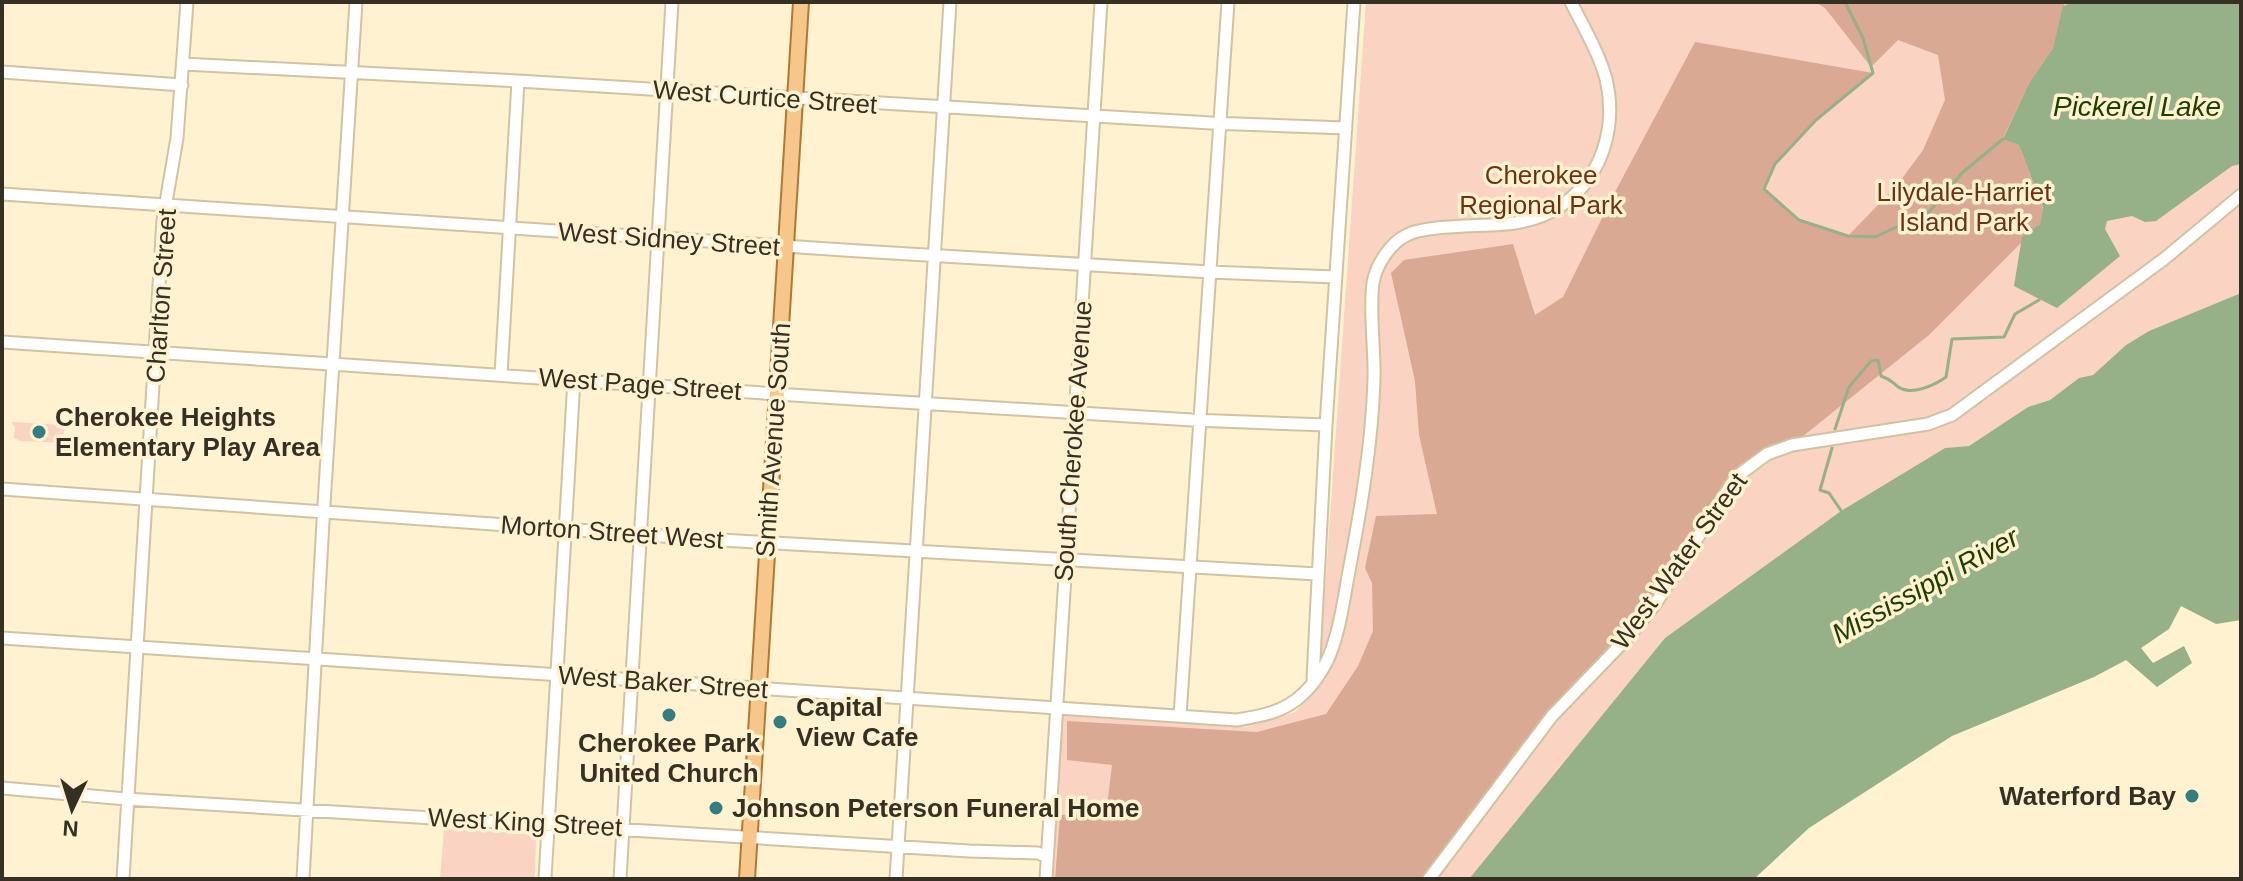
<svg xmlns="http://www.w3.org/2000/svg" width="2243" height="881" font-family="Arial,sans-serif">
<rect width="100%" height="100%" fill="#fef2d0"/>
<path fill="#fad3c2" d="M1366 2H2241V293L2149 331 2126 345 2093 375 2079 378 2050 400 2028 407 1969 446 1945 448 1841 511 1665 638 1469 879H1051L1061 715 1247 727 1295 712 1318 688Z
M11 422 65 425 63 443 21 441 14 438 15 427Z
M444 829 536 834 535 879H440Z"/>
<path fill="#d9a994" d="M1815 2H2065L2053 48 2029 83 2003 138 2019 145 2043 209 2040 224 1929 335 1792 445 1730 484 1666 589 1552 716 1422 879H1055L1060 815H1106L1112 765 1067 760V721L1257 732 1326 714 1358 666 1373 631 1372 583 1365 568 1376 516 1437 514 1419 435 1415 381 1391 273 1404 260 1513 244 1535 315 1563 297 1615 192 1695 42 1873 73 1816 120 1775 163 1764 188 1799 220 1848 236 1898 184 1923 150 1945 100 1938 55 1898 40 1871 67 1825 8Z"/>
<path fill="#96b087" d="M2074 2H2241V164L2232 166 2156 221 2145 222 2132 216 2107 221 2105 229 2120 256 2057 308 2014 286 2022 237 2040 224 2043 208 2019 145 2003 139 2029 83 2053 48 2063 6Z
M2241 293V620L2216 624 2181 606 2169 629 2141 648 2153 663 2184 646 2192 663 2157 687 2126 660 2094 677 1952 736 1809 828 1754 879H1469L1665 638 1841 511 1945 448 1969 446 2028 407 2050 400 2079 378 2093 375 2126 345 2149 331Z"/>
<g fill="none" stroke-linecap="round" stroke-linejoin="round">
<path stroke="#96b087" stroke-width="3" d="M1845 2 1863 38 1873 73 1816 120 1775 164 1764 189 1799 220 1848 236 1875 237 1929 212 1963 172 2003 139
M1835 429 1849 387 1871 361 1878 360 1881 376C1890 379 1891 381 1897 386 1910 397 1935 385 1946 377L1952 339 2004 337 2015 314 2039 300
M1832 448 1820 490 1829 493 1842 512"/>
<g stroke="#cfc3a3" stroke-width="15">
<path id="minor" d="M183 64 518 81 1211 123 1346 128
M2 72 182 85
M2 194 859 251 1210 272 1336 277
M2 342 853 399 1192 420 1326 425
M501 375 518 81
M2 489 704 539 1317 574
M2 638 1237 720C1261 716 1285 712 1303 694 1314 684 1325 667 1330 654 1340 629 1344 598 1349 571 1361 508 1372 444 1374 380 1375 351 1369 309 1373 283 1376 265 1390 243 1407 235 1426 224 1489 227 1515 223 1585 213 1622 146 1606 79 1599 53 1583 26 1571 2
M1313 678 1326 425 1354 2
M1180 716 1228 2
M2 788 126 799 969 851 1038 853 1047 857
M123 879 163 220 177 138 187 2
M303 879 324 504 356 2
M545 879 574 379
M620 879 672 2
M896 879 950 2
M1046 879 1101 2
M1429 879 1552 716 1630 635 1656 603 1736 477 1767 454 1792 445 1928 424 1952 415 2164 259 2241 195"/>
</g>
<g stroke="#af7933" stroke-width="18">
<path id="major" d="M747 879 801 2"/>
</g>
<use href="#minor" stroke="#fff" stroke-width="11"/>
<use href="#major" stroke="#f6c68a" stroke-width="14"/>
</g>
<g fill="#347d81" stroke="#fef2d0" stroke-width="3">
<circle cx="39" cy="432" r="8"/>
<circle cx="669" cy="715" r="8"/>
<circle cx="780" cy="722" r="8"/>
<circle cx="2192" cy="796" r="8"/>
<circle cx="716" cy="808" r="8"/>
</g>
<g text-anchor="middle" stroke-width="7" stroke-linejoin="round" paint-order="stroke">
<g font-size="26" fill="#353023" stroke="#fef2d0">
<text transform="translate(765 97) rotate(4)" y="9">West Curtice Street</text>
<text transform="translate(669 239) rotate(4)" y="9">West Sidney Street</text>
<text transform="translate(161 296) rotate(-86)" y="9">Charlton Street</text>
<text transform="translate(640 384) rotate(4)" y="9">West Page Street</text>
<text transform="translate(773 440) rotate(-86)" y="9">Smith Avenue South</text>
<text transform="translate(1073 441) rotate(-86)" y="9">South Cherokee Avenue</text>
<text transform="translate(612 532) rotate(4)" y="9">Morton Street West</text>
<text transform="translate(1679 561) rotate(-54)" y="9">West Water Street</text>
<text transform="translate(663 682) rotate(4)" y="9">West Baker Street</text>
<text transform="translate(525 822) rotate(3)" y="9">West King Street</text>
</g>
<g font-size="26" fill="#6d3213" stroke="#fef2d0">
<text x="1541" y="184">Cherokee<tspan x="1541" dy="30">Regional Park</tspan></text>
<text x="1964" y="201">Lilydale-Harriet<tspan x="1964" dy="30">Island Park</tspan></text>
</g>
<g font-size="26" font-weight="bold" fill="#353023" stroke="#fef2d0" text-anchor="start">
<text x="55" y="426">Cherokee Heights<tspan x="55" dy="30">Elementary Play Area</tspan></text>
<text x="796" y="716">Capital<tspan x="796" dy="30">View Cafe</tspan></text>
<text x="669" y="752" text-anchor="middle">Cherokee Park<tspan x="669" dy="30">United Church</tspan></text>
<text x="2176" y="805" text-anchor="end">Waterford Bay</text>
<text x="732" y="817">Johnson Peterson Funeral Home</text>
</g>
<g font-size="28" font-style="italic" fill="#1f3f01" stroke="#fef2d0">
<text x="2137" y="116">Pickerel Lake</text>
<text transform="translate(1925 585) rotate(-29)" y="10">Mississippi River</text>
</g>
</g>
<rect width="2243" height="881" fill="none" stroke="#353023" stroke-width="8"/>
<g transform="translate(72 809) rotate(184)" stroke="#fef2d0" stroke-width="6" paint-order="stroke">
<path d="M0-6L14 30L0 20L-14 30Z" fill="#353023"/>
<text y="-12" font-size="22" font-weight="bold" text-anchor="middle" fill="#353023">N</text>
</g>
</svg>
